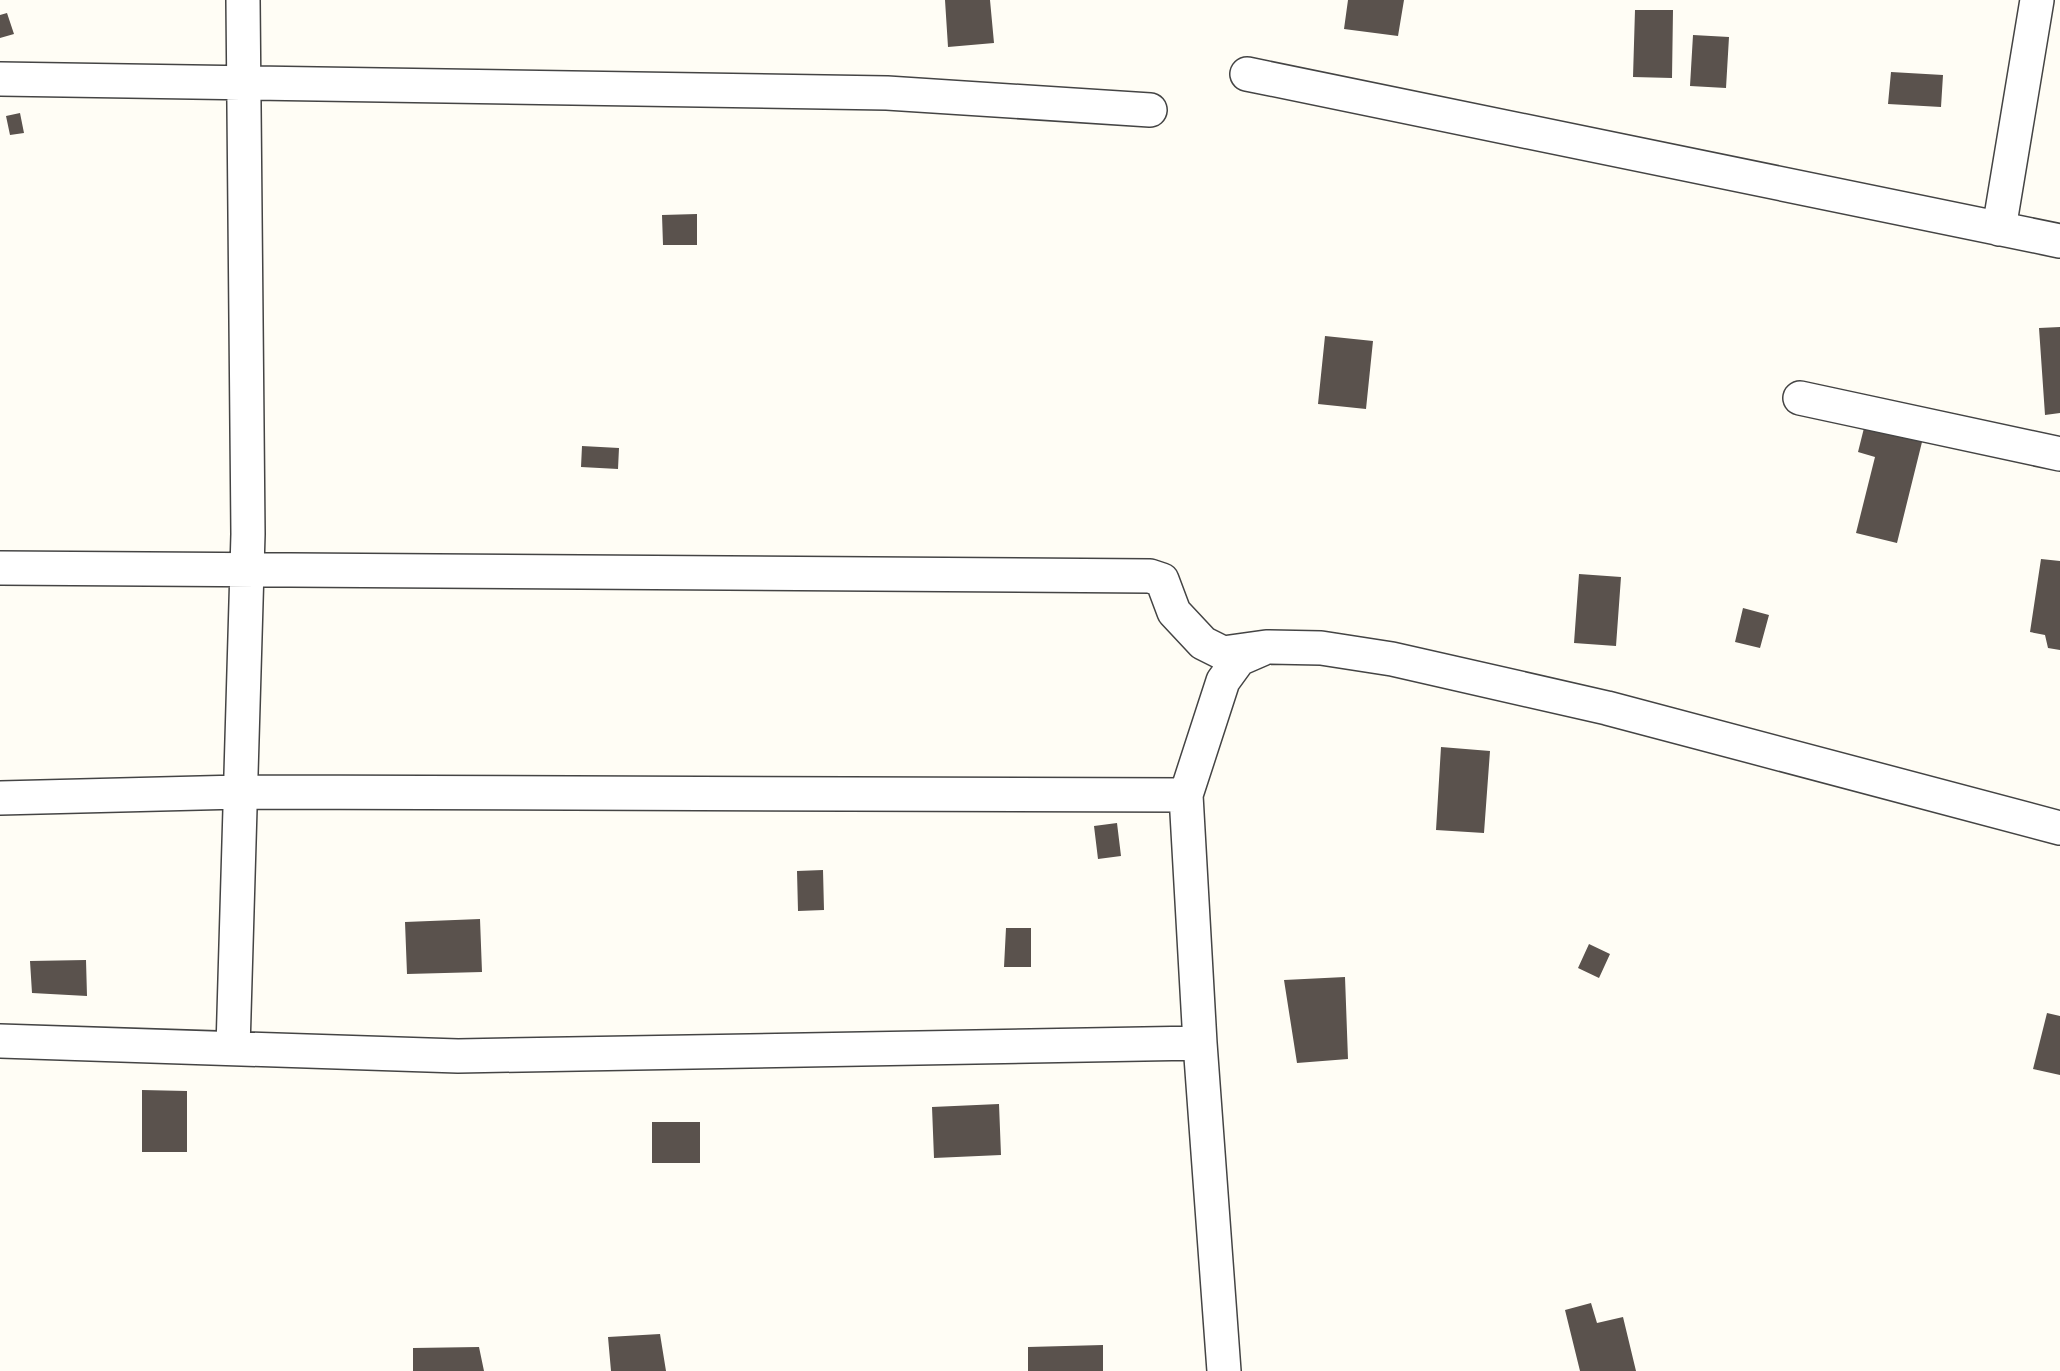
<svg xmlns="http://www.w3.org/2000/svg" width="2060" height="1371" font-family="Literata,serif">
<rect width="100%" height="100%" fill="#fffdf5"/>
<path fill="#5a524d" d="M945 0H990L994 43 948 47Z
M1348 0H1404L1398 36 1344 29Z
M1635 10H1673L1672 78 1633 77Z
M7 13 14 34 0 38V15Z
M1693 35 1729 37 1726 88 1690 86Z
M1891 72 1943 75 1941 107 1888 104Z
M20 113 24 133 10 135 6 116Z
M697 214V245H663L662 215Z
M2060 327V413L2045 415 2039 328Z
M1325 336 1373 341 1366 409 1318 404Z
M1865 424 1923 438 1897 543 1856 533 1875 457 1858 452Z
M582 446 619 448 618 469 581 467Z
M2041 559 2060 561V650L2048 648 2045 635 2030 632Z
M1579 574 1621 577 1616 646 1574 643Z
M1743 608 1769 615 1760 648 1735 642Z
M1441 747 1490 751 1484 833 1436 830Z
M1117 823 1121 856 1098 859 1094 826Z
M823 870 824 910 798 911 797 871Z
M480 919 482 972 407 974 405 922Z
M1006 928H1031V967H1004Z
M1589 944 1610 954 1599 978 1578 968Z
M86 960 87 996 32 993 30 961Z
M1345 977 1348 1059 1297 1063 1284 980Z
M2047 1013 2060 1016V1075L2033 1069Z
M142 1090 187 1091V1152H142Z
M999 1104 1001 1155 934 1158 932 1107Z
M652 1122H700V1163H652Z
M1591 1303 1597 1323 1623 1317 1636 1371H1580L1565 1310Z
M660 1334 666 1371H611L608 1337Z
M1103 1345V1371H1028V1347Z
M479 1347 484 1371H413V1348Z"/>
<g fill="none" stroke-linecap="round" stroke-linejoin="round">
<g stroke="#444" stroke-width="36">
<path id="street" d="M1247 74 2060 241
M0 79 887 93 1150 110
M1999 229 2037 0
M1800 398 2060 454
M0 568 1150 576 1162 580 1174 612 1203 643 1223 653 1266 647 1321 648 1392 659 1607 708 2060 828
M0 798 240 792 1186 795
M0 1041 458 1056 1200 1043
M233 1048 248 534 243 0
M1224 1371 1200 1043 1186 795 1223 681 1239 659 1262 649"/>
</g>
<use href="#street" stroke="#fff" stroke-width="33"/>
</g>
</svg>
